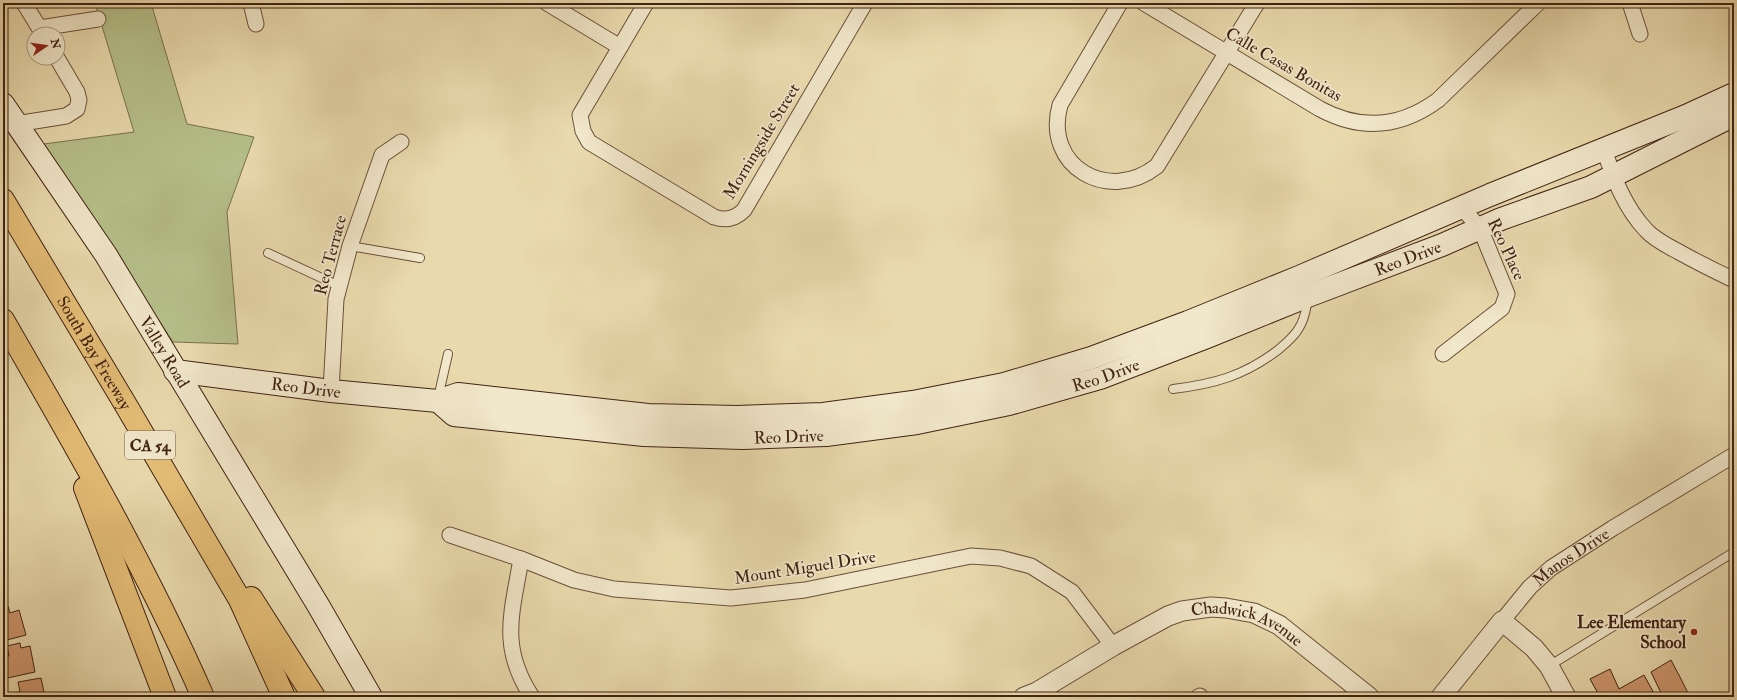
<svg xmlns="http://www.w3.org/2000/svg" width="1737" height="700" font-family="'IM FELL Double Pica',serif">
<rect width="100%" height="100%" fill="#e9daad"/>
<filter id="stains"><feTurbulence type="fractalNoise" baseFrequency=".005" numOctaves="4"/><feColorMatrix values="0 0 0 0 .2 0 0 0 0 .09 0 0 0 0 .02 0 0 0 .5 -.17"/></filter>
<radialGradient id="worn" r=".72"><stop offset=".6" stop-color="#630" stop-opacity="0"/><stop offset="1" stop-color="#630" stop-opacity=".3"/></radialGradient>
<path fill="#b6c08a" stroke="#7b714e" d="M95 3H151L187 124 254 137 227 212 238 344 173 342 44 144 134 132Z"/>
<path fill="#cf976f" stroke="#402213" d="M8 606 10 613 19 610 26 635 3 641V607Z
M20 643 21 648 30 646 35 672 3 679V657L9 656 7 646Z
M1671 660 1681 679 1690 697H1663L1651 672Z
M1610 669 1619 689 1644 675 1656 697H1600L1590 679Z
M41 678 45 697H12L11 693 20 692 18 682Z"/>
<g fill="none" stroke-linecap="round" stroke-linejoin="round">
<g stroke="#6a503a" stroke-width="10">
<path id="service" d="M1734 223V224
M350 246 420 258
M268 253 339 286
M1173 389C1214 384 1244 376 1278 350 1285 344 1294 337 1299 328 1305 319 1306 309 1308 299
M438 398 448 354
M1549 666 1734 552"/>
</g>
<g stroke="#6a503a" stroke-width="17">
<g id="minor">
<path d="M24 3 43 34"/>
<path d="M251 3 256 24"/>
<path d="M547 3 620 47"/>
<path d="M646 3 580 115 583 131 589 142 714 217C726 221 735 219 744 210L865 3"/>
<path d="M1120 3 1060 105C1043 167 1109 204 1157 166L1257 3"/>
<path d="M1144 3 1320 109C1361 131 1400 128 1438 100L1538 3"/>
<path d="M1630 3 1640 34"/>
<path d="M40 28 98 19"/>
<path d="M16 124 66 116 77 109 79 100 77 92 57 58"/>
<path d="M1604 149C1613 177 1625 208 1646 230 1655 240 1668 246 1679 252 1697 262 1715 271 1734 280"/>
<path d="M1443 354 1502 308 1507 294 1480 228 1461 207"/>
<path d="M331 391 336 299 350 246 382 155 401 142"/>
<path d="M450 535 521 559 574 580 614 589 731 598 805 590 971 556 1000 558 1031 566 1072 592 1113 646"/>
<path d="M521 559C512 613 499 647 532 697"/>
<path id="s1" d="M1502 621 1530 587 1551 568 1613 528 1734 455"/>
<path d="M1198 697 1200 696"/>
</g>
</g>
<g stroke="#6a503a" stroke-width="21">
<g id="tertiary">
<path id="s2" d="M1024 697 1037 692 1113 646 1168 616 1182 611 1211 607 1226 608 1254 613 1279 625 1369 697"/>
<path d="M1441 697 1502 621 1534 648 1549 666 1566 697"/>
</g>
</g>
<g stroke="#402213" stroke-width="24">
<g id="secondary">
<path id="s3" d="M3 104 106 255 318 605 371 697"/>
<path id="s4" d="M175 371 331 391 438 401 458 394 648 415 737 417 823 414 913 402 1004 384 1091 358 1188 322 1299 277 1490 195 1686 116 1734 94"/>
<path id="s5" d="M438 401 454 415 644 435 743 438 826 435 917 423 1009 404 1100 378 1207 337 1308 296 1442 245 1501 219 1591 187 1734 115"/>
</g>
</g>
<g stroke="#402213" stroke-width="24">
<g id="motorway">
<path id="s6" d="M3 200 127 407 240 600 284 697"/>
<path d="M3 320C74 443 146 567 203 697"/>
<path d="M85 488 165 697"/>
<path d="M251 598 314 697"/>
</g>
</g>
<use href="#service" stroke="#f1e7ca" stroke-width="8"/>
<use href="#minor" stroke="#f1e7ca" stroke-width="15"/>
<use href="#tertiary" stroke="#f1e7ca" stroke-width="19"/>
<use href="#secondary" stroke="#f1e7ca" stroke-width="22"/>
<use href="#motorway" stroke="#e4bd76" stroke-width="22"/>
</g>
<circle fill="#8f2418" stroke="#f1e7ca" stroke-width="1.5" cx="1694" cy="632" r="4"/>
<g text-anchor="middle" stroke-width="3.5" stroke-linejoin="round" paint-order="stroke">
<rect fill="#f1e7ca" stroke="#755d4a" stroke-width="1" x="125" y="431" width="50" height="28" rx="3"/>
<g font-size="16" font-weight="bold" fill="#402213">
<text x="150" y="451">CA 54</text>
</g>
<g font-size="17" fill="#402213" stroke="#f1e7ca">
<text transform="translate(1284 64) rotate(30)" y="6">Calle Casas Bonitas</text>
<text transform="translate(761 141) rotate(-59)" y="6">Morningside Street</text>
<text transform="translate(1507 249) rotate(65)" y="6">Reo Place</text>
<text transform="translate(330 255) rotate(-75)" y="6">Reo Terrace</text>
<text dy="6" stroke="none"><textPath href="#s5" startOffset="1005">Reo Drive</textPath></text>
<text dy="6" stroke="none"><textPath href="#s6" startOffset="178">South Bay Freeway</textPath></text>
<text dy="6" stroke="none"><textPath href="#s3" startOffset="296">Valley Road</textPath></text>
<text dy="6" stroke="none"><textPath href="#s5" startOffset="681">Reo Drive</textPath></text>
<text dy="6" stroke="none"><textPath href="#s4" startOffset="132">Reo Drive</textPath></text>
<text dy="6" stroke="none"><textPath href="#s5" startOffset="357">Reo Drive</textPath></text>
<text dy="6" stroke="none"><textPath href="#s1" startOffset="95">Manos Drive</textPath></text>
<text transform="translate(805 567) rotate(-9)" y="6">Mount Miguel Drive</text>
<text dy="6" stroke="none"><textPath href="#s2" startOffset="249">Chadwick Avenue</textPath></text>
</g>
<g font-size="17" font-weight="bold" fill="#402213" stroke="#f1e7ca" text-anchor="end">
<text x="1686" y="628">Lee Elementary<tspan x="1686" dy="20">School</tspan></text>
</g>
</g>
<rect width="1737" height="700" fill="none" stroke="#e9daad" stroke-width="16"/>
<rect x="4" y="4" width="1729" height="692" fill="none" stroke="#402213" stroke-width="2"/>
<rect x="8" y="8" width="1721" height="684" fill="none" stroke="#402213"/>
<g transform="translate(46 46) rotate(77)"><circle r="19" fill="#f1e7ca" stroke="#aa9881"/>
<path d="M0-3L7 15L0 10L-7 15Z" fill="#8f2418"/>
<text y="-6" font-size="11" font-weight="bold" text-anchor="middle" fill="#402213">N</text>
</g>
<rect width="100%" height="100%" filter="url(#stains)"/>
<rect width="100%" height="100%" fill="url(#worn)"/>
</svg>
